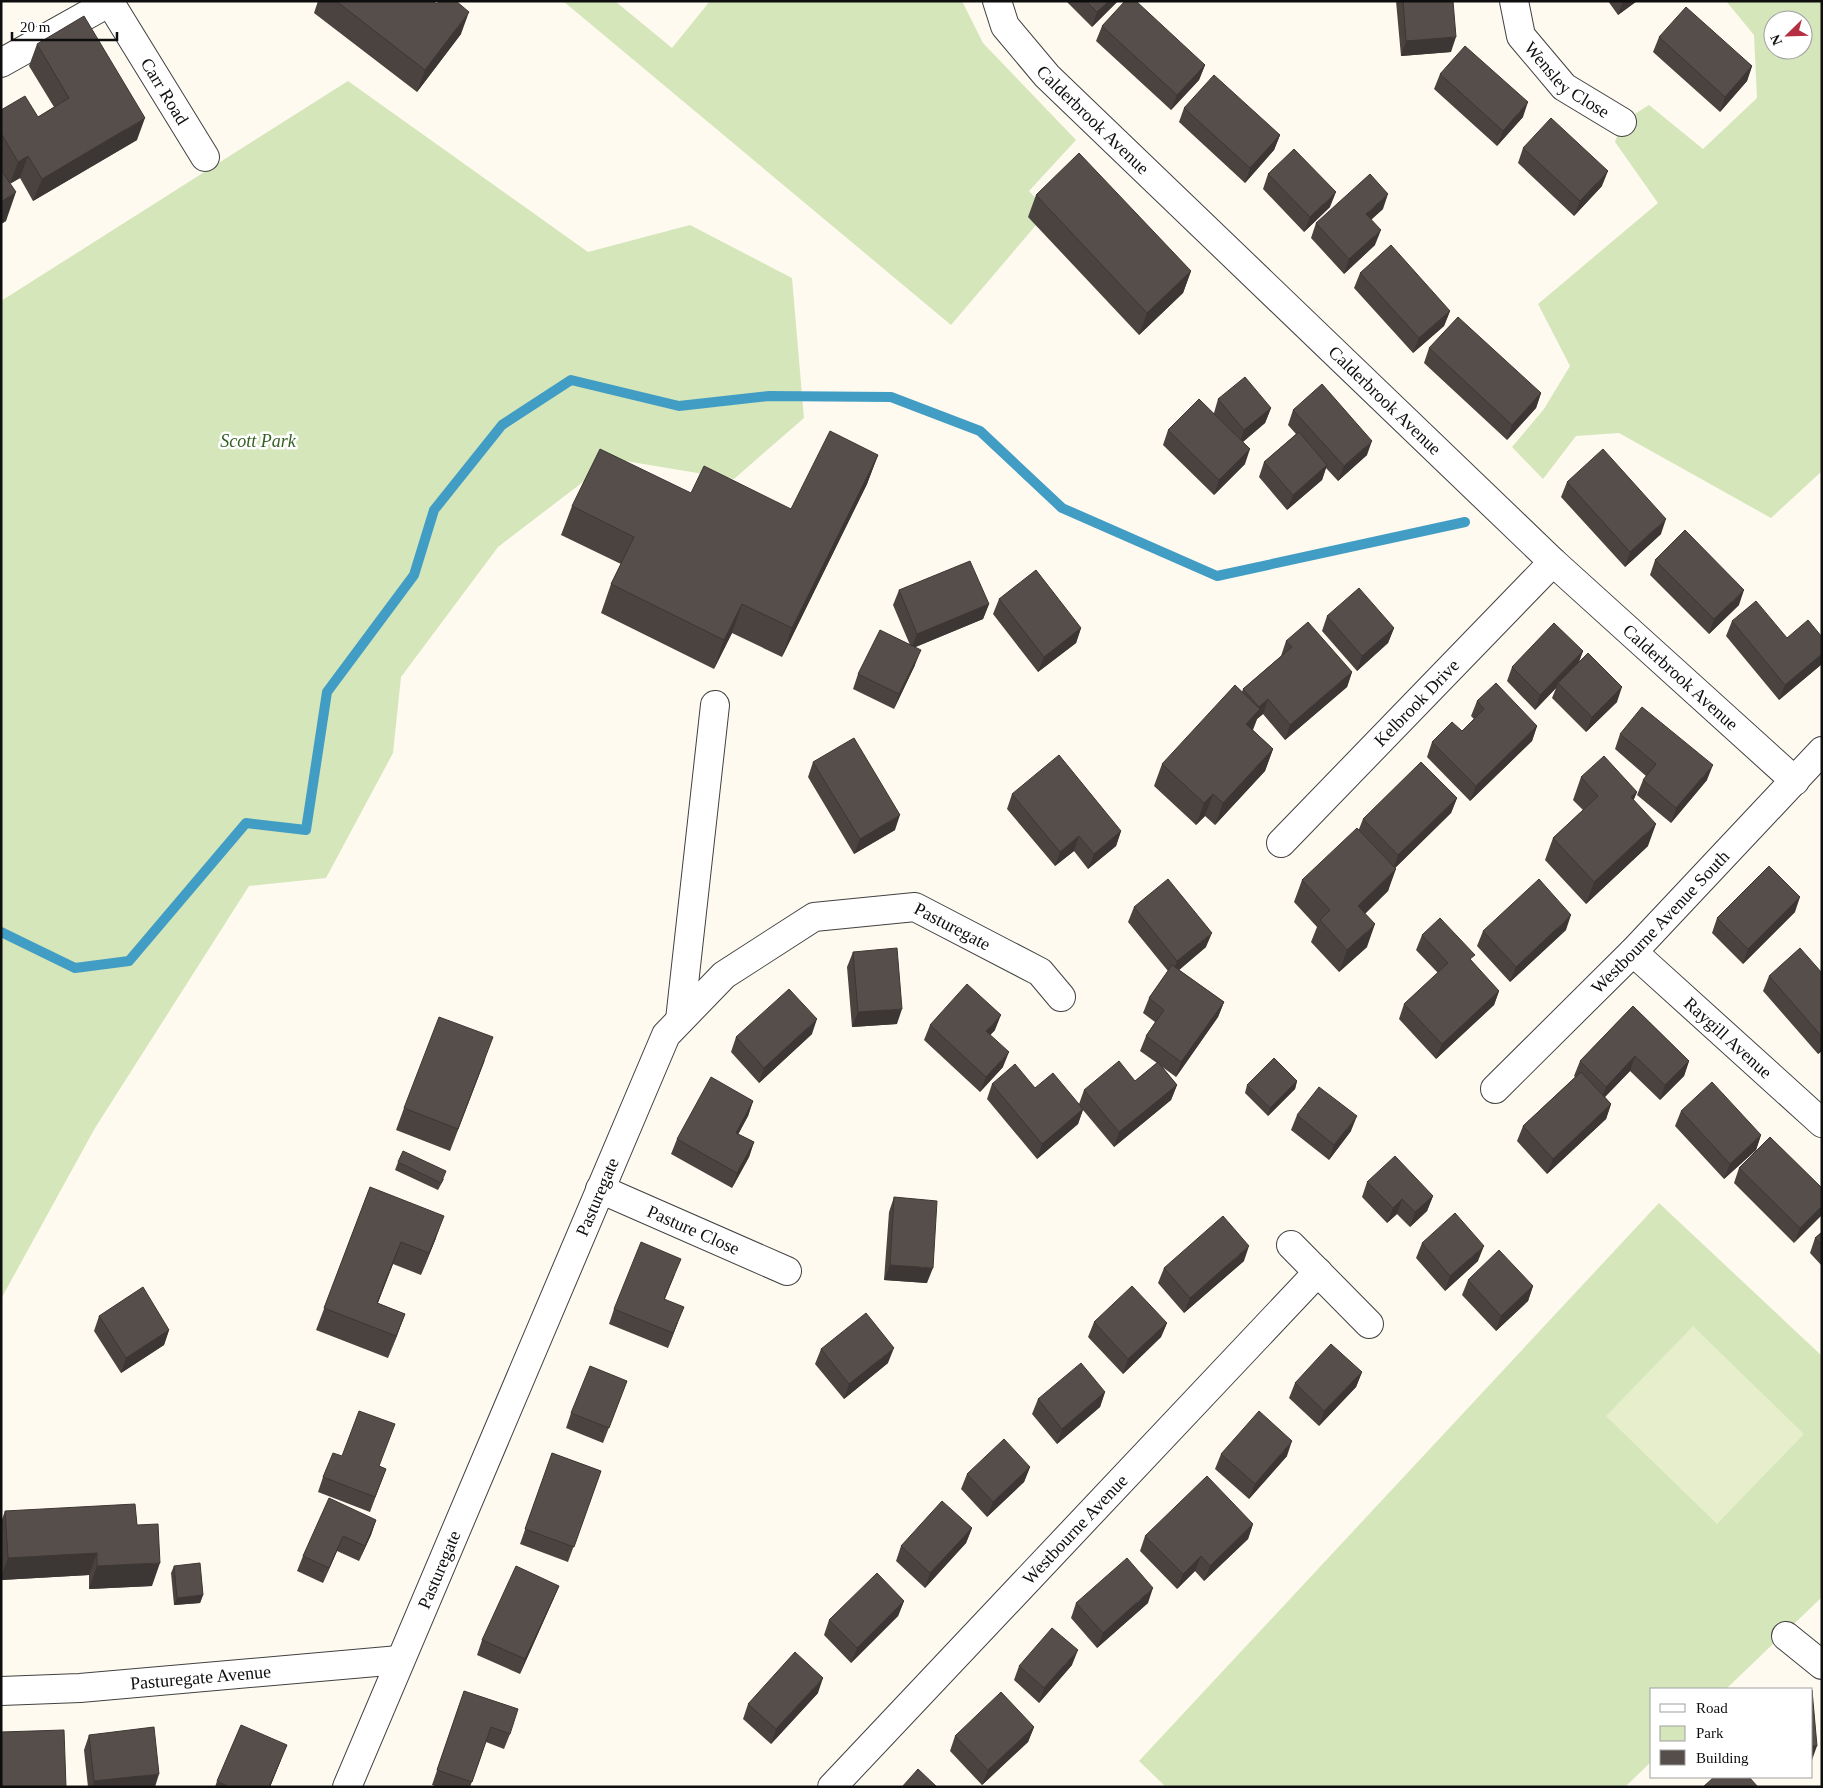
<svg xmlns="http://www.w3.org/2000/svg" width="1823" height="1788" font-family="Georgia,serif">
<rect width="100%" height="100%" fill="#fefaef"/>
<path fill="#d5e6bb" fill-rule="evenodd" d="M563 1H615L672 48 710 1H962L983 43 1076 140 1029 191 1048 211 951 325Z
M1726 1H1822V471L1771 518 1619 433 1576 436 1543 479 1512 447 1544 409 1570 366 1538 304 1658 203 1615 142 1622 122 1649 105 1703 149 1757 98 1754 35ZM1773 20H1803V50H1773Z
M348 81 588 252 690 225 792 278 804 418 734 479 613 459 498 547 401 677 393 753 326 878 249 886 95 1128 1 1299V301Z
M1659 1203 1822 1356V1597L1726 1689H1652V1761L1625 1787H1166L1139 1761Z"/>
<path fill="#e6eecc" d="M1693 1326 1804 1434 1717 1524 1606 1416Z"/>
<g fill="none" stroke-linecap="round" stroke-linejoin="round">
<path stroke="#429dc5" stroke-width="10" d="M1 932 75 968 129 961 246 823 306 830 327 692 414 575 434 510 502 425 571 380 679 406 769 396 891 397 980 431 1062 508 1217 576 1465 522"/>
<g stroke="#414141" stroke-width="30">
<g id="minor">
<path id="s1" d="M109 1 205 157"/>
<path id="s2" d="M997 1 1005 26 1047 76 1553 562 1795 781"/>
<path id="s3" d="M1514 1 1521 36 1564 87 1622 122"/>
<path d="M1 63 110 2"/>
<path id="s4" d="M1281 843 1553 562"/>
<path id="s5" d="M1633 952 1822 1123"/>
<path d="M680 1020 715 705"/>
<path id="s6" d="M1495 1089 1633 952 1822 751"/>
<path id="s7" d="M600 1189 787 1271"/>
<path d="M1291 1245 1369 1324"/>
<path d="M1786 1636 1822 1665"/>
<path id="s8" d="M1 1691 80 1688 399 1660"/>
<path id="s9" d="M347 1787 666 1035 724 975 814 917 915 907 1040 972 1061 997"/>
<path id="s10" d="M832 1787 1318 1272"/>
</g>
</g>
<use href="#minor" stroke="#fff" stroke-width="28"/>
</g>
<path fill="#4a4340" d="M318 1H432L461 34 417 92 314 13Z
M1066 1H1118L1092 27Z
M1396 1H1453L1451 52 1401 56Z
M1608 1H1637L1618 15Z
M1102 26 1205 65 1199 80 1171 110 1096 41Z
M1659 37 1752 66 1747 81 1720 112 1653 52Z
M37 44 137 140 33 201 20 178 10 183 6 221 1 224V110L38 117 54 107 29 66Z
M1440 74 1523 117 1497 146 1434 89Z
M1184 108 1280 135 1274 150 1245 183 1179 122Z
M1523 148 1602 186 1574 216 1518 163Z
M1268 174 1330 207 1304 232 1263 189Z
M1036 195 1191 271 1183 293 1139 335 1028 217Z
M1383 209 1371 220 1375 245 1344 274 1311 238 1316 223Z
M1360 273 1450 311 1444 326 1413 353 1354 288Z
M1429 348 1541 393 1536 408 1507 440 1424 363Z
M1218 399 1271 408 1265 423 1243 442 1245 464 1214 495 1163 445 1168 430 1214 413Z
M1293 410 1367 455 1338 481 1326 468 1322 480 1287 510 1259 477 1264 462 1296 434 1288 425Z
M878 455 867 484 782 657 732 633 714 669 601 613 611 584 621 564 561 535 572 506 691 493 791 509Z
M1567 482 1661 534 1625 567 1561 497Z
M1655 560 1739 605 1709 634 1650 575Z
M899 590 989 604 983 619 915 647V665L894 709 853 689 858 674 910 645 893 605Z
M999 599 1081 628 1076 643 1038 672 993 614Z
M1327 616 1394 628 1388 643 1357 671 1322 631Z
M1732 621 1787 638 1822 637V664L1779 700 1726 636Z
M1286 641 1352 672 1347 687 1285 740 1263 714 1257 719 1253 730 1273 749 1265 771 1215 825 1205 816 1196 825 1154 786 1162 764 1242 692 1243 689 1281 656Z
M1583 651 1579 662 1617 702 1586 732 1552 698 1556 688 1535 710 1507 681 1512 667Z
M1477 701 1537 726 1532 741 1470 801 1427 757 1432 742 1462 731 1474 719 1471 716Z
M1620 734 1707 780 1671 823 1637 795 1643 780 1646 776 1615 749Z
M813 762 895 830 854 854 808 777Z
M1581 777 1637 792 1633 800 1648 846 1586 904 1545 860 1553 838 1583 810 1573 800Z
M1012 794 1121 831 1116 846 1088 869 1074 851 1055 866 1007 809Z
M1457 798 1451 813 1395 868 1388 891 1365 914 1367 947 1339 972 1311 942 1317 927 1294 902 1302 880 1359 829 1363 819Z
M1134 907 1206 947 1179 970 1224 1002 1218 1017 1176 1077 1161 1066 1177 1085 1171 1100 1114 1147 1083 1110 1078 1124 1037 1159 987 1099 992 1084 1035 1088 1079 1104 1084 1090 1135 1081 1157 1063 1140 1051 1146 1036 1155 1022 1143 1013 1149 998 1168 971 1128 922Z
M1795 912 1743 964 1712 933 1717 918Z
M1566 930 1510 982 1477 946 1483 931Z
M1422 935 1472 962 1499 991 1494 1005 1436 1059 1399 1019 1404 1004 1438 973 1416 950Z
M853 952 897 1024 852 1027 847 967Z
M1822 973V1051L1818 1054 1763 991 1769 976Z
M1633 1006 1689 1061 1684 1076 1660 1100 1630 1071 1605 1097 1611 1104 1606 1119 1547 1174 1517 1141 1523 1126 1575 1077 1574 1076 1580 1061Z
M930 1025 995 1030 990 1035 1003 1067 980 1092 924 1040Z
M812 1034 759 1083 731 1052 736 1037Z
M485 1060 450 1151 396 1130 404 1108Z
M1297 1081 1295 1089 1268 1116 1245 1093 1247 1085Z
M753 1101 748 1116 738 1134 754 1142 749 1157 732 1188 671 1154 677 1139Z
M1681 1111 1761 1135 1756 1150 1724 1179 1675 1126Z
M1297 1115 1351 1131 1329 1160 1291 1130Z
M398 1162 444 1179 438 1190 395 1170Z
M1739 1168 1822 1188 1794 1243 1734 1183Z
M1367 1182 1433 1196 1427 1211 1410 1227 1397 1214 1387 1223 1362 1197Z
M370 1187 436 1238 421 1275 393 1264 378 1303 405 1314 388 1358 316 1330Z
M894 1197 927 1283 884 1280 889 1212Z
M1822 1232V1266L1810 1253 1815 1238Z
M1422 1243 1478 1261 1445 1291 1416 1258Z
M1244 1261 1184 1313 1158 1283 1164 1268Z
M675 1274 665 1299 678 1322 668 1348 609 1324 614 1309Z
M1468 1280 1533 1286 1528 1301 1496 1331 1462 1295Z
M99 1316 169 1330 164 1345 121 1373 94 1331Z
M1094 1322 1167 1323 1161 1337 1123 1374 1088 1337Z
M821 1349 888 1363 844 1399 815 1364Z
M1362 1372 1356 1387 1319 1426 1289 1398 1295 1383Z
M627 1381 603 1443 566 1428 571 1413Z
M1105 1392 1100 1407 1057 1444 1032 1414 1038 1399Z
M552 1453 601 1471 568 1562 520 1544Z
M1221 1454 1287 1456 1249 1499 1215 1469Z
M342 1456 379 1466 386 1469 370 1512 318 1492 323 1477Z
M1030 1467 1024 1482 987 1517 961 1489 967 1474Z
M5 1511 137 1525 152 1586 89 1589V1575L1 1580V1522Z
M376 1520 371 1535 359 1561 337 1551 323 1583 297 1571 303 1556Z
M1253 1524 1248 1539 1204 1581 1195 1571 1177 1589 1140 1551 1145 1536Z
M972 1528 966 1543 925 1588 896 1561 901 1546Z
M174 1566 203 1595 200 1603 174 1605 171 1573Z
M559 1586 553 1600 520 1674 477 1655 482 1640Z
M904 1601 898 1616 851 1663 824 1635 829 1620Z
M1076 1603H1148L1097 1648 1071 1618Z
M1072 1665 1039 1703 1014 1680 1019 1666Z
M818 1693 771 1744 743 1719 748 1704Z
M459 1706 510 1734 504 1749 486 1742 470 1787H437L432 1785Z
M1034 1727 1028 1742 982 1785 950 1751 955 1736Z
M89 1735 155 1787H88L84 1750Z
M281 1760 270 1787H215L217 1781Z"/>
<path fill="#3c3734" d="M1109 1H1118L1092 27 1097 12Z
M1623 1H1637L1618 15Z
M469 12 461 34 417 92 425 70Z
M1456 37 1451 52 1401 56 1406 41Z
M1205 65 1199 80 1171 110 1177 95Z
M1752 66 1747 81 1720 112 1725 97Z
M1528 102 1523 117 1497 146 1503 131Z
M145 118 137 140 33 201 42 179Z
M1280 135 1274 150 1245 183 1250 168Z
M28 156 20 178 10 184 18 162Z
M1608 171 1602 186 1574 216 1580 201Z
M16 192 6 221 1 224V202Z
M1336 192 1330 207 1304 232 1310 217Z
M1388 194 1383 209 1360 229 1366 214Z
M1381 230 1375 245 1344 274 1349 259Z
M1191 271 1183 293 1139 335 1147 313Z
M1450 311 1444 326 1413 353 1419 338Z
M1541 393 1536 408 1507 440 1512 425Z
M1271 408 1265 423 1239 445 1244 430Z
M1372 441 1367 455 1338 481 1344 466Z
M1250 449 1245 464 1214 495 1219 480Z
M878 455 867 484 782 657 792 628Z
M1327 465 1322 480 1287 510 1293 495Z
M1666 519 1661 534 1625 567 1630 552Z
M1744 590 1739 605 1709 634 1714 619Z
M742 604 732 633 714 669 724 640Z
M989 604 983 619 911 649 917 634Z
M1081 628 1076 643 1038 672 1044 657Z
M1394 628 1388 643 1357 671 1362 656Z
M921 650 915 665 894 709 899 694Z
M1583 651 1577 666 1558 683 1556 688 1535 710 1540 695Z
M1822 654V664L1779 700 1785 685Z
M1352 672 1347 687 1285 740 1290 725Z
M1622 687 1617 702 1586 732 1592 717Z
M1268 699 1263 714 1257 719 1252 731 1246 724 1259 707Z
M1537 726 1532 741 1470 801 1476 786Z
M1273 749 1265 771 1215 825 1223 803Z
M1713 765 1707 780 1671 823 1676 808Z
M1637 792 1628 814 1631 797Z
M1213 794 1205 816 1196 825 1204 803Z
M1457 798 1451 813 1393 870 1398 855Z
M900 815 895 830 854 854 860 839Z
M1656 824 1648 846 1586 904 1594 882Z
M1121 831 1116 846 1088 869 1094 854Z
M1079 836 1074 851 1055 866 1060 852Z
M1396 869 1388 891 1350 928 1358 906Z
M1800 897 1795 912 1743 964 1748 949Z
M1571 915 1566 930 1510 982 1516 967Z
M1375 924 1367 947 1339 972 1347 950Z
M1212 933 1206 947 1172 976 1177 961Z
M1499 991 1494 1005 1436 1059 1442 1044Z
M1224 1002 1218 1017 1176 1077 1181 1062Z
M902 1009 897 1024 852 1027 858 1012Z
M1001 1015 995 1030 980 1046 986 1031Z
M817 1019 812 1034 759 1083 764 1068Z
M1822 1045V1051L1818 1054Z
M1009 1052 1003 1067 980 1092 986 1077Z
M1635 1056 1630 1071 1600 1102 1606 1087Z
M1689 1061 1684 1076 1660 1100 1665 1085Z
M1297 1081 1295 1089 1268 1116 1270 1108Z
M1177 1085 1171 1100 1114 1147 1119 1132Z
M753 1101 748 1116 731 1148 736 1133Z
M1611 1104 1606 1119 1547 1174 1553 1159Z
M1083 1109 1078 1124 1037 1159 1042 1144Z
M1357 1116 1351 1131 1329 1160 1334 1145Z
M1761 1135 1756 1150 1724 1179 1730 1164Z
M754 1142 749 1157 732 1188 737 1173Z
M1433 1196 1427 1211 1410 1227 1415 1212Z
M1402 1199 1397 1214 1387 1223 1393 1208Z
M1822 1206V1215L1794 1243 1800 1228Z
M444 1216 436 1238 421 1275 429 1253Z
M401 1242 393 1264 369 1325 377 1303Z
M1249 1246 1244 1261 1184 1313 1190 1298Z
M1484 1246 1478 1261 1445 1291 1450 1276Z
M890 1265 933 1268 927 1283 884 1280Z
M1533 1286 1528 1301 1496 1331 1501 1316Z
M684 1307 678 1322 668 1348 673 1333Z
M405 1314 397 1336 388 1358 396 1336Z
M1167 1323 1161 1337 1123 1374 1128 1359Z
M169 1330 164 1345 121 1373 126 1358Z
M894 1348 888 1363 844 1399 849 1384Z
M1362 1372 1356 1387 1319 1426 1324 1411Z
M1105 1392 1100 1407 1057 1444 1062 1429Z
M1292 1441 1287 1456 1249 1499 1255 1484Z
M1030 1467 1024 1482 987 1517 993 1502Z
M376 1520 371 1535 359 1561 365 1546Z
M1253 1524 1248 1539 1204 1581 1210 1566Z
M972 1528 966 1543 925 1588 930 1573Z
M343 1536 337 1551 323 1583 329 1568Z
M97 1553 89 1575 1 1580V1577L8 1558Z
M1201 1556 1195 1571 1177 1589 1183 1574Z
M160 1563 152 1586 89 1589 97 1566Z
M559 1586 553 1600 520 1674 525 1659Z
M1153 1588 1148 1603 1097 1648 1103 1633Z
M203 1595 200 1603 174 1605 177 1598Z
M904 1601 898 1616 851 1663 857 1648Z
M1078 1650 1072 1665 1039 1703 1044 1688Z
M823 1678 818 1693 771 1744 776 1729Z
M1034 1727 1028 1742 982 1785 988 1770Z
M287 1745 270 1787H269Z
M1812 1746H1817L1812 1760Z
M159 1774 155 1787H92L94 1781Z"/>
<path fill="#564e4b" stroke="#3c3734" d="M336 1H432L437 4 439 1H456L469 12 425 70Z
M1086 1H1109L1097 12Z
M1125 1H1136L1205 65 1177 95 1102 26Z
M1403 1H1453L1456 37 1406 41Z
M1686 7 1752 66 1725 97 1659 37Z
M84 16 145 118 42 179 28 156 18 162 1 133V110L25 96 38 117 69 98 37 44Z
M1465 46 1528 102 1503 131 1440 74Z
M1214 75 1280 135 1250 168 1184 108Z
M1551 118 1608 171 1580 201 1523 148Z
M1294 149 1336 192 1310 217 1268 174Z
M1079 153 1191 271 1147 313 1036 195Z
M1 170 16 192 1 202Z
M1370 174 1388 194 1366 214 1381 230 1349 259 1316 223Z
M1391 245 1450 311 1419 338 1360 273Z
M1458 317 1541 393 1512 425 1429 348Z
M1245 377 1271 408 1244 430 1218 399Z
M1322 384 1372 441 1344 466 1293 410Z
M1199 399 1250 449 1219 480 1168 430Z
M830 431 878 455 792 628 742 604 724 640 611 584 634 537 572 506 600 449 691 493 704 466 791 509Z
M1299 432 1327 465 1293 495 1264 462Z
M1603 449 1666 519 1630 552 1567 482Z
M1685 530 1744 590 1714 619 1655 560Z
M970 561 989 604 917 634 899 590Z
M1036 570 1081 628 1044 657 999 599Z
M1359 588 1394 628 1362 656 1327 616Z
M1756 601 1787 638 1808 620 1822 637V654L1785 685 1732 621Z
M1308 622 1352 672 1290 725 1268 699 1259 707 1243 689 1292 647 1286 641Z
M1554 623 1583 651 1540 695 1512 667Z
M880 630 921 650 899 694 858 674Z
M1588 653 1622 687 1592 717 1558 683Z
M1496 683 1537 726 1476 786 1432 742 1452 722 1462 731 1484 709 1477 701Z
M1235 685 1260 709 1246 724 1273 749 1223 803 1213 794 1204 803 1162 764Z
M1642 707 1713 765 1676 808 1643 780 1656 764 1620 734Z
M854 738 900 815 860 839 813 762Z
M1059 755 1121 831 1094 854 1079 836 1060 852 1012 794Z
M1604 756 1637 792 1631 797 1656 824 1594 882 1553 838 1598 796 1581 777Z
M1421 762 1457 798 1398 855 1363 819Z
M1357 828 1396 869 1358 906 1375 924 1347 950 1320 920 1330 910 1302 880Z
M1769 866 1800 897 1748 949 1717 918Z
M1168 879 1212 933 1177 961 1134 907Z
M1539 879 1571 915 1516 967 1483 931Z
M1440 918 1475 955 1470 959 1499 991 1442 1044 1404 1004 1448 963 1422 935Z
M897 948 902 1009 858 1012 853 952Z
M1800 948 1822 973V1037L1769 976Z
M1172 965 1224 1002 1181 1062 1146 1036 1164 1010 1149 998Z
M967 984 1001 1015 986 1031 1009 1052 986 1077 930 1025Z
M789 989 817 1019 764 1068 736 1037Z
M1633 1006 1689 1061 1665 1085 1635 1056 1606 1087 1580 1061Z
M439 1017 493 1037 458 1129 404 1108Z
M1274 1058 1297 1081 1270 1108 1247 1085Z
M1119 1061 1135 1081 1158 1062 1177 1085 1119 1132 1084 1090Z
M1015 1064 1035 1088 1053 1073 1083 1109 1042 1144 992 1084Z
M1581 1072 1611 1104 1553 1159 1523 1126Z
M711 1077 753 1101 736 1133 754 1142 737 1173 677 1139Z
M1712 1082 1761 1135 1730 1164 1681 1111Z
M1319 1087 1357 1116 1334 1145 1297 1115Z
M1770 1137 1822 1188V1206L1800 1228 1739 1168Z
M403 1151 446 1171 441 1183 398 1162Z
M1395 1156 1433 1196 1415 1212 1402 1199 1393 1208 1367 1182Z
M370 1187 444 1216 429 1253 401 1242 385 1282 377 1303 405 1314 396 1336 324 1308Z
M894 1197 937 1201 933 1268 890 1265Z
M1455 1213 1484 1246 1450 1276 1422 1243Z
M1223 1216 1249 1246 1190 1298 1164 1268Z
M1822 1232V1245L1815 1238Z
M641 1242 681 1259 664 1299 684 1307 673 1333 614 1309Z
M1499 1250 1533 1286 1501 1316 1468 1280Z
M1132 1286 1167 1323 1128 1359 1094 1322Z
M143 1287 169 1330 126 1358 99 1316Z
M866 1313 894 1348 849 1384 821 1349Z
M1331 1344 1362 1372 1324 1411 1295 1383Z
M1081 1363 1105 1392 1062 1429 1038 1399Z
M590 1366 627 1381 609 1428 571 1413Z
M359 1411 395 1424 379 1466 386 1469 375 1497 323 1477 333 1453 342 1456Z
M1259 1411 1292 1441 1255 1484 1221 1454Z
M1004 1439 1030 1467 993 1502 967 1474Z
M552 1453 601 1471 574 1547 525 1529Z
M1207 1476 1253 1524 1210 1566 1201 1556 1183 1574 1145 1536Z
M329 1498 376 1520 365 1546 343 1536 329 1568 303 1556Z
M942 1501 972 1528 930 1573 901 1546Z
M135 1504 137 1525 158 1524 160 1563 97 1566V1553L8 1558 5 1511Z
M1127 1558 1153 1588 1103 1633 1076 1603Z
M200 1563 203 1595 177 1598 174 1566Z
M516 1566 559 1586 525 1659 482 1640Z
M877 1573 904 1601 857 1648 829 1620Z
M1052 1628 1078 1650 1044 1688 1019 1666Z
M795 1652 823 1678 776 1729 748 1704Z
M1812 1690 1817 1746H1812Z
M464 1691 518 1709 510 1734 491 1727 472 1782 437 1770Z
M1001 1692 1034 1727 988 1770 955 1736Z
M241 1725 287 1745 269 1787H229L217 1781Z
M154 1727 159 1774 94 1781 89 1735Z
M64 1730 66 1787H1V1732Z
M918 1769 937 1787H902Z
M1714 1777H1749L1758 1787H1703Z"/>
<g text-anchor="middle" stroke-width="5" stroke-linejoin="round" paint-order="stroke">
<g font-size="18" fill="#0e0e0e" stroke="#fff">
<text dy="6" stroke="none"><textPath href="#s3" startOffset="100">Wensley Close</textPath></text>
<text dy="6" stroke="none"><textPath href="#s1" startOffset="106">Carr Road</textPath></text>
<text dy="6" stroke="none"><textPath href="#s2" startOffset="155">Calderbrook Avenue</textPath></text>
<text dy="6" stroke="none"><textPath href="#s2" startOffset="560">Calderbrook Avenue</textPath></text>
<text dy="6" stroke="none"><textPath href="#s2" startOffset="965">Calderbrook Avenue</textPath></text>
<text dy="6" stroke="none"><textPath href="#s4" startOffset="195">Kelbrook Drive</textPath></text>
<text dy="6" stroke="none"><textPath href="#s6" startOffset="235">Westbourne Avenue South</textPath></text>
<text dy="6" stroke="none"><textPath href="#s9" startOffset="1151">Pasturegate</textPath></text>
<text dy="6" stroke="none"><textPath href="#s5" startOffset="128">Raygill Avenue</textPath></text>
<text dy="6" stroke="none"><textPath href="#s9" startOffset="641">Pasturegate</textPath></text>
<text dy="6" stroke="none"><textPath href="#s7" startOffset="102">Pasture Close</textPath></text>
<text dy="6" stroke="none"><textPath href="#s10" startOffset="354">Westbourne Avenue</textPath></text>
<text dy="6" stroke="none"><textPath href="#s9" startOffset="236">Pasturegate</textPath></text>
<text dy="6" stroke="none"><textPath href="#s8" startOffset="200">Pasturegate Avenue</textPath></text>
</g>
<g font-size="18" font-style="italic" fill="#356122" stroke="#fff">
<text x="258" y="447">Scott Park</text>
</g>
</g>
<rect width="1823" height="1788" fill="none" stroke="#0e0e0e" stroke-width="5"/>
<rect x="1650" y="1688" width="162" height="90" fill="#ffffff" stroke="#9f9f9f"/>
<rect x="1660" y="1704" width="25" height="8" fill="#ffffff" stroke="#9f9f9f"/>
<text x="1696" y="1713" font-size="15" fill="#0e0e0e">Road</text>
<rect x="1660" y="1726" width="25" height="15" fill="#d5e6bb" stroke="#9f9f9f"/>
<text x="1696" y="1738" font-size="15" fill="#0e0e0e">Park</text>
<rect x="1660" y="1750" width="25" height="15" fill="#564e4b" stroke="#9f9f9f"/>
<text x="1696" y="1763" font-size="15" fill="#0e0e0e">Building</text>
<g transform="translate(1788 35) rotate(247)"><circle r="24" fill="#ffffff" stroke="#9f9f9f"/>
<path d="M0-4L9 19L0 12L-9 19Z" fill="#b52e41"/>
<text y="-8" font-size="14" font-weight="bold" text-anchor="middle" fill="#0e0e0e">N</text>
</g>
<path d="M12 32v8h105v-8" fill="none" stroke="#0e0e0e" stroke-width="2.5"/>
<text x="20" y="32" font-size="15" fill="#0e0e0e" stroke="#ffffff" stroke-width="4" paint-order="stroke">20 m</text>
</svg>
